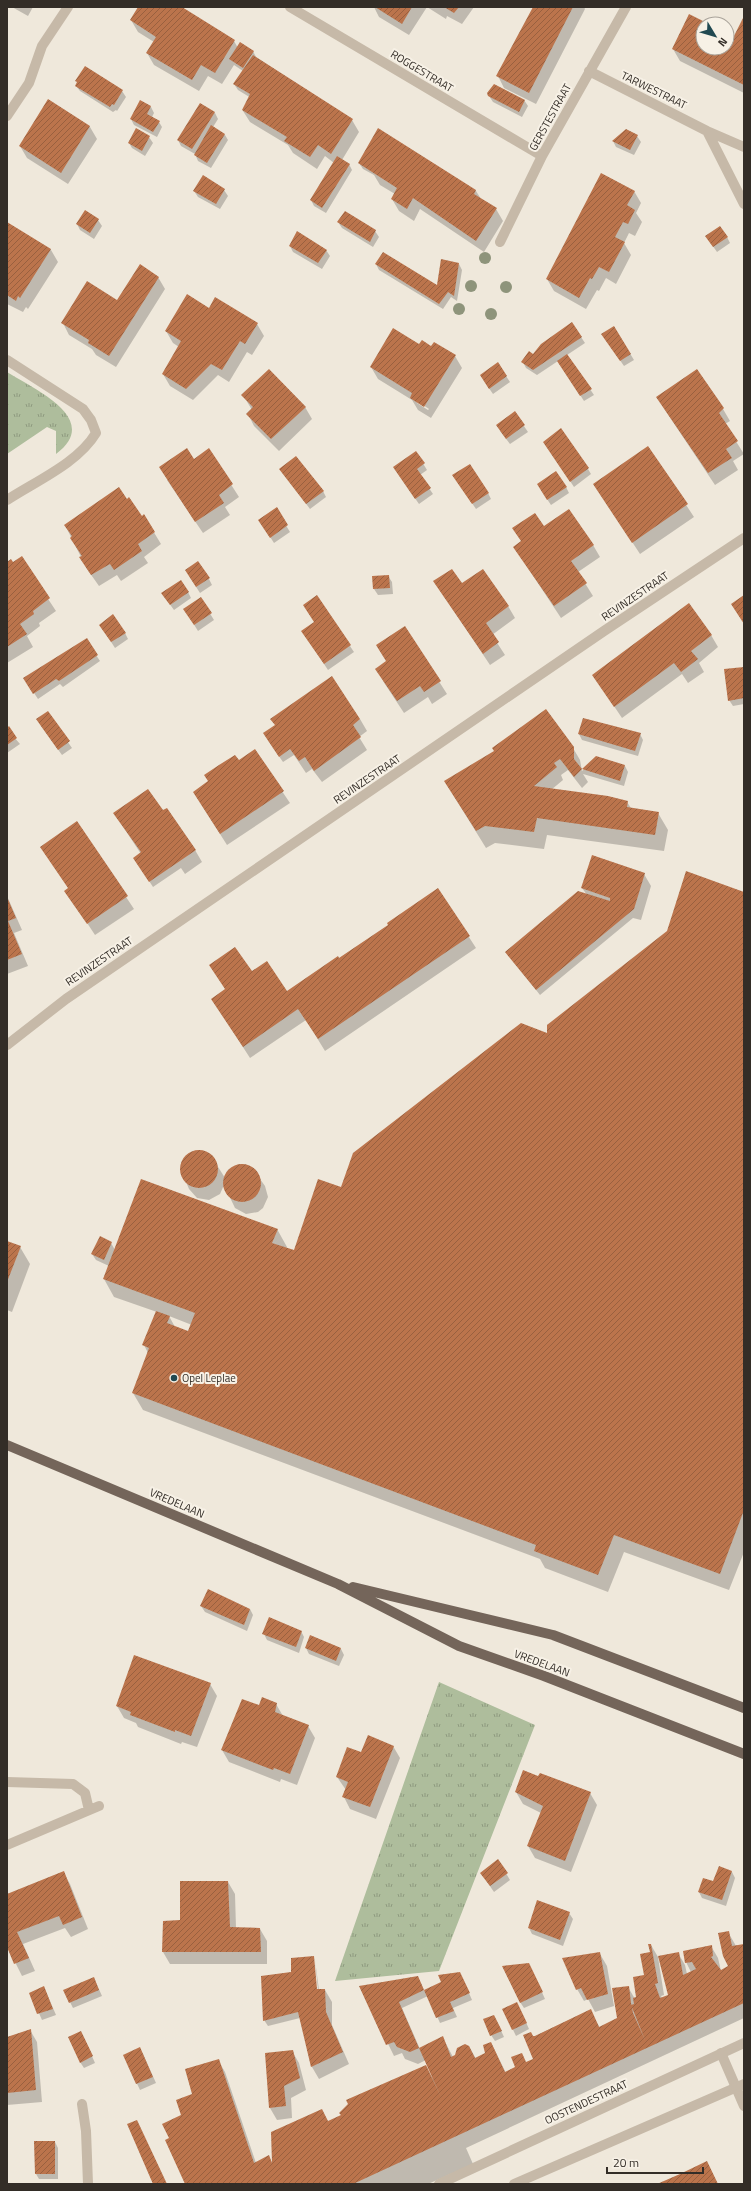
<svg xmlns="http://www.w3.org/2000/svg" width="751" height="2191" font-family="'Titillium Web',sans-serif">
<defs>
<pattern id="grass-tufts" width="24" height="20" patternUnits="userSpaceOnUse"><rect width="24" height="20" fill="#aebd9c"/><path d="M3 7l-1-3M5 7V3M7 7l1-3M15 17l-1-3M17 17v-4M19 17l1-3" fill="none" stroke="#8e9a7f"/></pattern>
<pattern id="building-hatch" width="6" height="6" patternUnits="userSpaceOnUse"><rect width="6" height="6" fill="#bb744c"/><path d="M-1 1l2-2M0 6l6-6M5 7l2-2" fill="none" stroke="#99603f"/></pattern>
</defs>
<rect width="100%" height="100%" fill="#efe8db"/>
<path fill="url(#grass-tufts)" d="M7 372C34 389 103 419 56 454V431L47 427 7 454Z
M439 1682 535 1725 439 1971 335 1981Z"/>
<path fill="#0003" fill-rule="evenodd" d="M12 7H33L28 16Z
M140 7H180L234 41 238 48 253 51 256 57 352 120 359 132 342 160 349 164 352 170 326 213 314 206 311 200 334 163 325 156 317 169 293 153 288 145 250 122 243 111 251 98 238 90 234 84 243 71 234 65 222 84 208 76 199 91 154 65 147 53 154 42 138 32 131 20Z
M374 7H474L462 24 447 16 446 19 427 7 409 35 379 17Z
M534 7H584L585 9 536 104 504 88 498 76Z
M689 15 707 24H703V48H727V34L734 37 744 18V93L680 61 673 49Z
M76 86 122 91 126 97 117 111 116 110 113 112 80 91Z
M489 96 524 100 528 106 522 117 493 102Z
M48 101 90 127 97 139 68 184 27 158 20 146Z
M141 102 151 107 154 113 152 117 159 122 162 127 157 137 134 125 131 119Z
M200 104 215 113 218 119 213 127 225 135 228 140 211 168 198 161 195 154 181 146 178 140Z
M637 136 641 142 634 155 616 147 613 141Z
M149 137 153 143 145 156 132 148 129 143Z
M359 163 476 191 481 199 496 209 503 221 484 252 420 209 414 221 399 211 392 199 395 194 380 185 374 175 363 169Z
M224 190 228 196 220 209 198 197 194 191Z
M634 191 641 203 636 213 642 222 635 236 629 233 624 243 631 255 616 284 606 278 599 291 597 290 586 309 554 291 547 279Z
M98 220 102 226 94 239 80 230 77 224Z
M338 222 375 231 379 237 373 247 342 228Z
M7 223 51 250 58 262 28 309 26 307 23 312 7 304Z
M727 237 730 243 717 252 710 242Z
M290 246 326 250 330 256 322 269 293 252Z
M376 264 437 287 459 264 462 270 457 301 451 297 443 309 379 270Z
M158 277 165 289 116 367 96 355 92 349 69 335 63 323 118 301Z
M210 309 257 324 264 336 252 355 247 352 229 382 218 375 193 400 170 386 163 374 179 347 173 343 166 331Z
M614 327 634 360 624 366 606 340Z
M581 337 585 343 567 355 594 395 584 401 558 361 537 375 526 368 523 362 533 355Z
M419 345 432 347 455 356 462 368 431 418 418 410 412 400 378 379 371 367ZM417 401 429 409 428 410 417 403Z
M498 364 510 382 493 394 484 381Z
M243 395 305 407 312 419 279 451 254 426 248 414 252 410Z
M723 409 730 421 725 424 744 454 733 461 738 470 715 485 665 410Z
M515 413 528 432 510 444 500 431Z
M648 447 694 517 640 554 602 496Z
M548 448 588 469 591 474 574 487Z
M209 450 239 497 225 507 230 515 203 533 167 480Z
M416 452 427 470 420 475 433 494 419 504 394 468Z
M280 469 323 491 326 497 310 509Z
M457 481 488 493 491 499 476 509Z
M566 487 569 493 551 505 541 490Z
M127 500 142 517 144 516 161 544 144 557 148 563 121 581 117 575 99 586 87 569 65 525Z
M276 509 290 532 274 543 263 526Z
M544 527 593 545 600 557 578 572 593 596 561 618 514 547 522 542 514 528Z
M21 558 56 611 39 623 40 626 27 636 33 647 7 663V563H13Z
M189 576 209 579 212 585 200 593Z
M388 576 392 582 393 594 378 595 374 589 373 577Z
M434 581 461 585 508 606 515 618 492 635 505 655 490 665Z
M188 592 191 598 174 610 166 599Z
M317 597 354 652 328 670 306 637 315 622Z
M201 599 214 620 198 631 188 615Z
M405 628 447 694 432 704 428 697 404 713 383 681 387 662 377 646Z
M104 631 125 633 128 639 115 648Z
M711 635 718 647 699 663 704 672 688 683 682 674 622 718 593 675Z
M86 640 100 661 63 687 60 684 38 699 28 684Z
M744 668V704L733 706 729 700Z
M47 712 72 748 62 755 41 726Z
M360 719 367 731 359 737 367 750 322 782 312 769 306 773 294 755 283 762 267 739Z
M583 719 640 734 643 740 638 756 582 740 579 734Z
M7 729 20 744 7 753Z
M573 748 580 760 582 771 596 758 625 766 628 772 624 786 583 774 588 782 582 788 568 770 561 775 563 780 551 790 627 802 631 808 658 813 668 830 664 851 547 835 544 849 495 843 486 848 452 793Z
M255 751 290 803 227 845 201 804 238 761Z
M162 812 195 850 202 862 185 874 181 868 153 887 138 864 141 854 114 813Z
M77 823 134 909 95 935 66 891 69 889Z
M644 874 651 886 641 920 633 918 540 995 506 952 587 895 582 888Z
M438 889 476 948 325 1051 306 1020 250 1058 212 999 251 972 287 993 389 925Z
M744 893V1552L729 1590 624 1552 608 1592 545 1568 540 1559 143 1410 133 1393 148 1353 144 1345 157 1312 114 1297 104 1279 109 1266 96 1260 92 1254 111 1243 115 1250 277 1229 287 1247 286 1249 295 1252 341 1188 548 1035ZM169 1316 192 1325 189 1332 175 1327Z
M7 896 22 930 14 933 28 966 7 974Z
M199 1150 210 1154 225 1178 227 1172 237 1165 242 1164 253 1169 265 1186 268 1197 263 1208 258 1212 246 1214 235 1208 224 1185 220 1194 209 1200 197 1198 189 1189 181 1170 184 1158 188 1154Z
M7 1242 20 1247 30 1264 12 1312 7 1310Z
M201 1606 250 1609 253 1615 247 1631 205 1612Z
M301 1631 304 1637 299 1653 267 1640 264 1634Z
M311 1637 341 1649 344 1655 339 1666 309 1654 306 1648Z
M135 1656 210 1684 217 1696 197 1747 182 1742 181 1744 138 1727 136 1723 124 1718 117 1706Z
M276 1704 283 1716 308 1726 315 1738 297 1785 281 1779 280 1782 229 1762 222 1750Z
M393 1746 400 1758 376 1819 350 1809 344 1797 346 1790 337 1777 361 1753Z
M516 1792 590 1793 597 1805 571 1872 535 1858 528 1846 541 1813 523 1804Z
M498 1860 510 1880 494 1892 485 1879Z
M63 1872 70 1884 88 1929 71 1937 65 1928 23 1944 35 1971 22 1976 9 1950 7 1951V1895Z
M732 1872 735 1878 726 1906 702 1898 699 1892Z
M228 1882 235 1894 236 1928 260 1929 267 1941V1964H170L163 1952 164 1922 181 1921Z
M569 1913 573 1919 563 1946 532 1934 529 1928Z
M728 1932 736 1946 744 1945V2018L466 2148 473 2164 428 2184H186L170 2139 194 2095 218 2060 225 2072 256 2163 268 2156 273 2164 328 2122 433 2077 426 2060 418 2064 405 2059 402 2053 394 2056 360 1987 421 1983 424 1991 463 1979 472 2000 453 2008 457 2017 440 2023 428 1996 402 2008 420 2049 443 2038 453 2057 469 2046 476 2059 487 2053 491 2043 506 2073 534 2060 533 2037 590 2010 600 2028 618 2018 628 1987 635 1999 638 1998 651 1953V1945L658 1957 664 1995 661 1996 662 1998 669 1995 678 1953 685 1965 687 1974 691 1972 686 1962 711 1946 718 1958 721 1971 730 1966Z
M600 1954 607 1966 614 2006 595 2012 588 1999 584 2001 577 1989Z
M315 1960 319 1990H325L332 2002V2025L349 2064 319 2079 312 2067 300 2018 268 2026 264 2020 292 1972 318 1990Z
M532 1970 545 1999 524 2008 520 2002Z
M94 1978 102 1996 73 2008 70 2002Z
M44 1987 56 2015 42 2020 30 1993Z
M503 2009H520L529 2029 516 2036Z
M497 2022 504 2037 495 2041 491 2035Z
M30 2030 37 2042 42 2102 7 2105V2039Z
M84 2038 95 2063 84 2068 80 2062Z
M292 2051 299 2063 306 2090 291 2098 292 2118 277 2120 270 2108 266 2054Z
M143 2054 156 2083 140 2090 124 2056Z
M55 2142 58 2148V2179H39L36 2174Z"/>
<path fill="url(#building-hatch)" d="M138 7H182L235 40 215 73 201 65 192 80 146 53 156 37 130 20Z
M375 7H412L402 24Z
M444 7H459L454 13Z
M533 7H573L529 93 496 76Z
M689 14 709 24H703V48H727V33L734 36 744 16V85L672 49Z
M240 42 254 51 243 68 229 59Z
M253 55 353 119 331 154 318 145 310 157 284 141 287 137 242 110 250 94 233 84Z
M85 66 123 90 114 105 112 104 110 107 75 86 77 82 75 81Z
M494 84 525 100 519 112 488 96 487 93Z
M48 99 90 126 61 173 19 146Z
M140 100 151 106 147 114 160 121 153 132 130 119Z
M200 103 215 112 192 149 177 140Z
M211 125 225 134 207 163 194 155Z
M136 128 150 136 142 151 128 143Z
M378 128 476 190 474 194 497 208 476 241 413 198 407 209 391 199 397 188 358 163Z
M626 129 638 135 630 150 612 141Z
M337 156 350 164 322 208 310 200Z
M601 173 635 191 627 205 635 210 628 224 623 222 615 237 625 242 609 272 599 267 592 279 590 278 579 298 546 279Z
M203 175 225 189 216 204 193 191Z
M85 210 99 219 90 233 76 224Z
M345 211 376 230 370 242 337 222Z
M7 222 51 249 20 298 18 296 16 301 7 295Z
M720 226 728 237 713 247 705 236Z
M297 231 327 250 318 263 289 246Z
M383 252 437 285 441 259 459 263 454 296 448 292 439 304 375 264Z
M140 264 159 277 109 356 88 343 89 340 61 323 87 281 117 300Z
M187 294 209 308 215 297 258 323 245 344 240 341 222 370 211 364 186 389 162 374 181 341 165 331Z
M572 322 582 337 533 370 521 362 529 351 533 354 541 344Z
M614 326 631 354 620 361 601 334Z
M393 328 419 344 422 340 431 346 434 342 456 355 424 407 410 398 412 393 370 367Z
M567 354 592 389 580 396 557 361Z
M498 362 507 376 489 389 480 375Z
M269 369 306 407 271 439 246 414 253 407 241 395Z
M697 369 724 408 719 413 738 441 726 449 732 458 708 473 656 397Z
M515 411 525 425 506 439 496 425Z
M561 428 589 468 570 482 543 442Z
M648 446 688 504 632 543 593 484Z
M187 448 194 459 209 448 233 484 219 495 224 503 195 522 159 467Z
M416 451 425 463 417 469 431 488 415 499 393 467Z
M296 456 324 491 306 504 279 469Z
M470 464 489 493 472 504 452 475Z
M556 471 567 487 547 500 537 484Z
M119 487 127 499 129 497 142 516 144 514 155 532 138 544 142 551 114 570 110 564 91 575 79 557 82 556 70 538 72 536 64 525Z
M277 507 288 525 270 538 258 520Z
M569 509 594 545 571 561 587 583 554 606 513 547 521 541 512 528 535 513 544 526Z
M22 556 50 598 33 611 34 614 20 624 27 634 7 647V562L11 559 13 562Z
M198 561 210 578 196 587 185 570Z
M452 569 462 583 483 569 509 606 486 623 499 642 483 654 433 581Z
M389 575 390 588 373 589 372 576Z
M181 580 189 592 170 605 161 593Z
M317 595 351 645 324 664 301 631 314 622 303 605Z
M744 595V624L731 604Z
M201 597 212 613 194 625 183 609Z
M689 603 712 635 691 651 698 659 681 672 674 663 614 707 592 675Z
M113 614 126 633 111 642 99 625Z
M405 626 441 681 424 692 420 686 397 701 375 669 386 661 376 645Z
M87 638 98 655 59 681 56 679 33 694 23 678Z
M744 667V698L728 701 724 669Z
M332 676 360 719 353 725 361 737 314 771 305 757 299 761 290 749 279 757 263 733 275 725 270 719Z
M546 709 574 747V759L582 769 596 756 625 765 620 781 582 769 574 777 560 759 554 763 557 767 534 786 608 796 628 801 627 807 659 812 655 835 537 818 534 832 485 826 476 831 444 781 494 751 492 748Z
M48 711 70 741 58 750 36 719Z
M583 718 641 733 635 751 578 734Z
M9 726 17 738 7 745V728Z
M255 749 284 791 220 834 193 792 208 781 204 775 219 765 235 755 239 760Z
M148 789 163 810 167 808 196 850 149 882 133 858 141 852 113 813Z
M77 821 128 896 87 924 64 891 68 888 40 847Z
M592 855 645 873 634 909 536 990 505 952 578 891 610 901V898L581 888Z
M686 871 744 892V1510L720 1574 614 1535 598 1575 534 1551 536 1545 132 1393 149 1348 142 1345 156 1311 170 1316 167 1323 188 1331 195 1313 103 1279 141 1179 278 1229 272 1243 294 1250 318 1179 341 1187 353 1153 521 1023 547 1033V1025L667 931Z
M438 888 470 936 318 1039 298 1009 243 1047 211 999 225 989 209 965 235 947 252 971 267 961 287 991 338 956 339 958 388 925 387 923Z
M7 897 16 918 8 921 22 954 7 960Z
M180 1169a19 19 0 1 1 38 0a19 19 0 1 1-38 0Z
M223 1183a19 19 0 1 1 38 0a19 19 0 1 1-38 0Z
M100 1236 112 1242 104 1260 91 1254Z
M7 1241 21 1246 7 1282Z
M208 1589 250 1609 244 1625 200 1606Z
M269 1617 302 1631 296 1647 262 1634Z
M310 1635 341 1648 336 1661 305 1648Z
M134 1655 211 1683 191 1736 175 1730V1732L130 1715 131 1712 116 1706Z
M262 1697 277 1703 275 1712 309 1725 290 1774 274 1768 273 1770 221 1750 242 1699 259 1705Z
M368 1735 394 1746 370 1807 342 1797 348 1782 336 1777 347 1747 361 1752Z
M523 1770 538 1776 540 1773 591 1792 565 1861 527 1846 543 1806 515 1792Z
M498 1859 508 1873 490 1886 480 1873Z
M719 1866 732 1871 722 1900 698 1892 703 1878 713 1881Z
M64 1871 82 1917 63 1925 59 1916 17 1932 29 1958 14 1964 7 1947V1894Z
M180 1881H228L230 1927 260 1928 261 1952H162L163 1921 180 1920Z
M537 1900 570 1912 560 1940 528 1928Z
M729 1931 732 1946 744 1944V2003L353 2184H185L165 2140 169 2138 162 2124 181 2115 176 2100 192 2094 185 2069 219 2059 254 2163 269 2155 272 2163 271 2132 322 2109 328 2121 341 2115 339 2113 348 2104 346 2100 426 2065 441 2097 419 2048 443 2036 451 2057 455 2055 457 2048 465 2044 469 2046 475 2058 485 2053 483 2045 491 2042 505 2072 515 2067 511 2057 522 2053 526 2062 533 2059 523 2035 531 2032 533 2036H535L591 2009 599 2027 617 2018 612 1988 629 1986 631 2003 633 2013 645 2040 631 2005 634 2004 633 1998 636 1997 633 1977 644 1975 640 1954 650 1952 648 1944H651L658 1983 655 1984 660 1998 668 1995 658 1956 679 1952 683 1975 696 1969 692 1962 685 1963 683 1951 712 1945 713 1956 711 1957 721 1970 728 1966 723 1956 718 1933Z
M600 1952 608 1994 587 2000 581 1988 576 1990 562 1958Z
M314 1956 317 1989H325L326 2012 343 2052 311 2067 298 2012 263 2021 261 1976 291 1972V1958Z
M529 1963 543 1992 520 2003 502 1966Z
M460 1972 470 1993 450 2002 454 2011 436 2018 424 1990 399 2002 419 2048 410 2052 397 2047 394 2042 386 2045 359 1986 418 1976 424 1990 441 1982 438 1975Z
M94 1977 99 1990 69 2003 63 1990Z
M44 1986 53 2009 37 2014 29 1993Z
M517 2002 527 2023 512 2030 502 2009Z
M494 2015 502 2031 490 2036 483 2019Z
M31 2029 36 2090 7 2093V2037Z
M81 2031 93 2056 80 2063 68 2037Z
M140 2047 153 2077 136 2084 123 2055Z
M293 2050 300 2078 284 2086 286 2106 269 2108 265 2053Z
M137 2120 167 2184H153L127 2124Z
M34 2141H55V2174H35Z
M707 2161 718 2184H657L680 2174Z"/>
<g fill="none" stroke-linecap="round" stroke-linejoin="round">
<path stroke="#c6b9a8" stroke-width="10" d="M721 2053 744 2106
M82 2104 86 2131 88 2184"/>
<path stroke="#c6b9a8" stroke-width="10" d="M290 7 542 156
M589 71 707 131 744 204
M7 116 29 83 42 46 68 7
M707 131 744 147
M500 242 542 156 626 7
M7 360 83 409 91 420 96 433C78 463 36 481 7 500
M7 1045 66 999 604 631 744 538
M7 1782 73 1784 85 1793 89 1810
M7 1845 99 1806"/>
<path stroke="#c6b9a8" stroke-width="10" d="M439 2184 744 2043
M514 2184 744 2084"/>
<path stroke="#74655a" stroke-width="10" d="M7 1445 338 1584 459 1646 544 1676 744 1754
M353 1587 553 1635 744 1708"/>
</g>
<g fill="#8e947b">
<circle cx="485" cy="258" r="6"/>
<circle cx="471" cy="286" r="6"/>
<circle cx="506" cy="287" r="6"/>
<circle cx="459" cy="309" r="6"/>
<circle cx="491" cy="314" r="6"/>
</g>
<circle fill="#214951" stroke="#f7f1e6" stroke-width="1.5" cx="174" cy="1378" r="4"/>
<g text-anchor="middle" stroke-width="4" stroke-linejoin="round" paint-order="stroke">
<g font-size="11" fill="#332d27" stroke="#f7f1e6">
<text transform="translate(422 71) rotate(31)" y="4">ROGGESTRAAT</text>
<text transform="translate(654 90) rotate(26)" y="4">TARWESTRAAT</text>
<text transform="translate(550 117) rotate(-61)" y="4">GERSTESTRAAT</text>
<text transform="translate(635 596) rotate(-34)" y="4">REVINZESTRAAT</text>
<text transform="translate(367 779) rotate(-34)" y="4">REVINZESTRAAT</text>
<text transform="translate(99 961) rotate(-34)" y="4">REVINZESTRAAT</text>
<text transform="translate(177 1503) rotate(23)" y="4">VREDELAAN</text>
<text transform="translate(542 1663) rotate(20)" y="4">VREDELAAN</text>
<text transform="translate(586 2102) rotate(-25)" y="4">OOSTENDESTRAAT</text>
</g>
<g font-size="11" fill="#332d27" stroke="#f7f1e6" text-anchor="start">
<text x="182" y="1382">Opel Leplae</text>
</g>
</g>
<rect width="751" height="2191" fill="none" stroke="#332d27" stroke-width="16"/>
<g transform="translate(715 36) rotate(128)"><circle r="19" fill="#f7f1e6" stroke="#a9a39a"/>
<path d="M0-3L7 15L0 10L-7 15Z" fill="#214951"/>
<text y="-6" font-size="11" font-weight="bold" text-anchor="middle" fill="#332d27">N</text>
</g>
<path d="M607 2167v6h96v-6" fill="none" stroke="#332d27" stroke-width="2"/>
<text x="613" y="2167" font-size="12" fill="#332d27" stroke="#f7f1e6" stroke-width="3" paint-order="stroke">20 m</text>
</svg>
